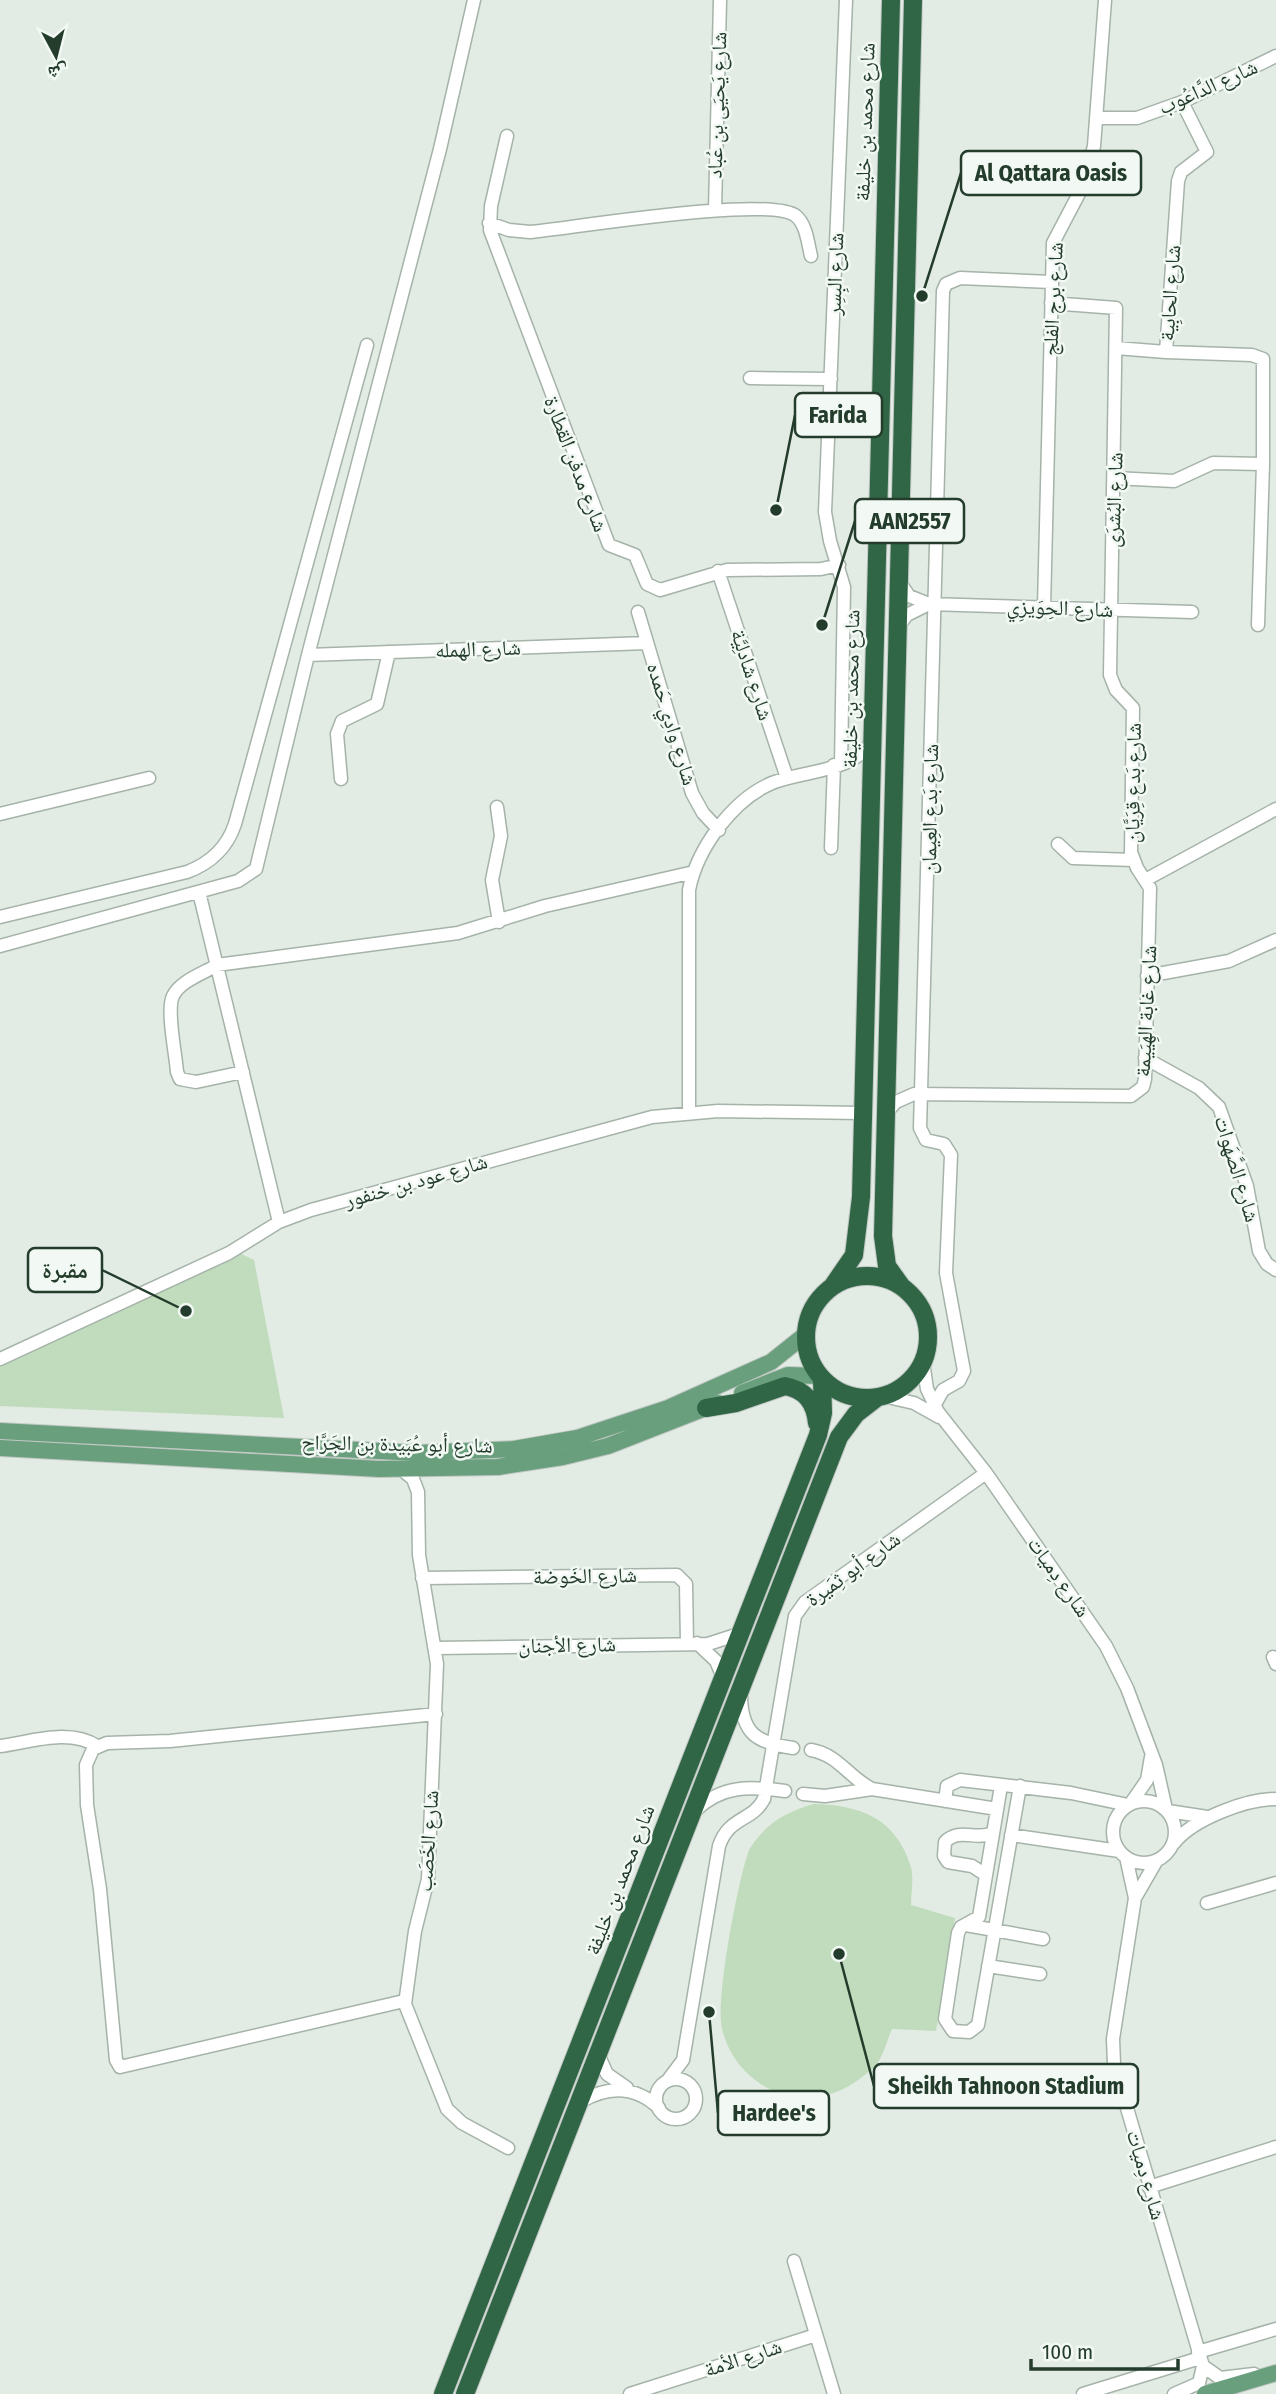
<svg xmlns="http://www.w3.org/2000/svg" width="1276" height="2394" font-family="'Fira Sans Condensed','Noto Naskh Arabic',sans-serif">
<rect width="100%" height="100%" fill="#e2ebe4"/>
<path fill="#c0dcbc" d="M237 1252 254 1260 284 1418 0 1406V1361Z
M814 1804C860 1805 896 1818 911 1867 914 1878 911 1893 911 1905L955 1918 936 2031 892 2029C887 2040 884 2054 877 2064 874 2069 866 2073 861 2078 810 2118 738 2093 722 2029 715 2001 738 1880 749 1850 765 1824 785 1812 814 1804Z"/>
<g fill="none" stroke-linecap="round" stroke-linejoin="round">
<g stroke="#a5b3a9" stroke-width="15">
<path id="minor" d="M1182 102 1207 152 1181 172 1178 181 1166 352 1252 355 1263 359V464L1258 625
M1097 118H1137L1182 102 1276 56
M507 136 491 206 490 230 609 545 635 555 647 584 660 590 727 570 821 569 839 565
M715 210 720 0
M489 223 509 230 530 232C573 228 770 195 796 216 806 224 808 243 811 256
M1116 348 1166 352
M750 378 831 379
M1114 478 1174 481 1213 463 1263 464
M718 571 787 778
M898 580 909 596 929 604 1192 612
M1044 607 1053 243 1084 184 1094 146 1105 0
M638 612 692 793 703 813 719 830
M897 628 907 615 929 604
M308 655 647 643
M841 764 844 587 830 541 825 512 846 0
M341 779 337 734 342 721 377 704 389 652
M497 807 501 836 492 880 499 922
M0 814 149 778
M1058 844 1073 858 1133 860
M831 848 834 765
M1147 879 1276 809
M199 892 279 1222
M0 917 187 872C211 863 227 848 235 824L367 345
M0 946 238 881 256 869 308 655 440 149 474 0
M1147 976 1229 961 1276 940
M1145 1058 1199 1088 1219 1107 1247 1186 1259 1251 1267 1264 1276 1270
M243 1072 196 1082 180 1079 177 1072C176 1055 166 1010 173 996 180 981 204 973 217 965L458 933 545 906 694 872
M689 1112V890C697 849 732 800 772 783 804 770 855 773 873 739
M885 1114 896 1102 914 1094 1131 1096 1143 1087 1145 1079 1150 888 1137 868 1131 852 1133 708 1116 690 1110 675 1116 308 1051 303
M0 1359 229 1253 279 1222 311 1210 652 1117 718 1111 862 1113
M923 1362 927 1389 938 1412 986 1473 1106 1646 1127 1688 1156 1765 1166 1809
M883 1396 914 1403 939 1417
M934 1406 943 1390 959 1381 964 1371 946 1273 951 1155 944 1144 926 1140 920 1128 943 291 946 284 960 278 1051 282
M401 1469 413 1479 418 1492 419 1555 437 1664 428 1879 415 1931 405 2004 447 2109 462 2123 508 2148
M422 1578 677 1575 686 1584 687 1643
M697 1643 716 1661 723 1677
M436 1648 708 1644 739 1634
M1273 1657 1276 1664
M741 1694C741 1734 757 1743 793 1748
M0 1746C31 1742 69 1728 97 1746
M811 1750C839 1755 848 1777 872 1789
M1001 1786 979 1917 961 1927 958 1933 945 2019 953 2031 969 2032 978 2025 1020 1786
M803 1794 825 1796 872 1789 997 1809
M945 1801 947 1786 960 1780 1071 1793 1128 1805
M1113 1832a31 31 0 1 1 62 0a31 31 0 1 1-62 0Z
M1131 1803 1147 1780 1151 1757
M695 1811C721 1785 750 1786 785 1791
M1168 1811 1207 1817
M1011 1835 1119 1851
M1174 1843C1193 1819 1246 1799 1276 1799
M1126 1857 1135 1898 1113 2039 1114 2064 1203 2366 1199 2383 1174 2394
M986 1875 972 1866 948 1862 944 1856 945 1842C959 1827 976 1841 993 1833
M1135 1898 1157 1860
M1207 1903 1276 1883
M966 1925 1043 1939
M988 1966 1040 1974
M404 2001 120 2067 116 2060 100 1889 87 1805 86 1765 93 1749 107 1743 170 1741 436 1714
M598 2054 607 2074 627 2088
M656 2099a20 20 0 1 1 40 0a20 20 0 1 1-40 0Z
M668 2080 683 2060 719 1846C729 1816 752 1822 764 1799L795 1616 805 1602 986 1473
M580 2102C607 2086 635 2085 659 2108
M1149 2187 1276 2147
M794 2261 834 2394
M1198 2352 1276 2329
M1203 2366 1220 2378 1254 2374
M630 2394 816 2335
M1083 2394 1200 2358"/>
</g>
<g stroke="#c1c8c4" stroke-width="18">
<path id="major" d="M742 1393 788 1375 820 1376
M0 1431 417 1453 514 1449 577 1438 668 1408 771 1362 806 1334
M0 1448 379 1469 498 1467 563 1457 608 1446 718 1403
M1205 2394 1276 2373"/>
</g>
<g stroke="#c1c8c4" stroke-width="20">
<path id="highway" d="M806 1337a61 61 0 1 1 122 0a61 61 0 1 1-122 0Z
M832 1287 854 1255 861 1197 891 0
M902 1287 887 1266 883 1236 913 0
M706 1408 736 1403 785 1386C806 1390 815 1403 817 1423
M443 2394 818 1435 823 1413 822 1379
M465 2394 839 1437 856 1414 878 1397"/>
</g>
<use href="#minor" stroke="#fff" stroke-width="12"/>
<use href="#major" stroke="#699f7c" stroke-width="16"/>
<use href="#highway" stroke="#306646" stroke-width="18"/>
</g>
<g text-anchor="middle" stroke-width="5" stroke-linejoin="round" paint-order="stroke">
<g font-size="21" fill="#233c2b" stroke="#f2f8f3">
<text transform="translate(1208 87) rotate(-24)" y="7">شارع الدَّاعُوب</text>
<text transform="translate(717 105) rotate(-88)" y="7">شارع يَحيَى بن عُباد</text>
<text transform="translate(865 122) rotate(-88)" y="7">شارع محمد بن خليفة</text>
<text transform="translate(835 274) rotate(-88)" y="7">شارع البِسِر</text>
<text transform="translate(1170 293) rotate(-86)" y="7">شارع الحابِية</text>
<text transform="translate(1053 299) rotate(-87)" y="7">شارع برج الفلج</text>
<text transform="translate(576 464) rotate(69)" y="7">شارع مدفن القطارة</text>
<text transform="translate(1114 500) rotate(-88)" y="7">شارع البُشرَى</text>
<text transform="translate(1060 608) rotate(2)" y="7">شارع الحِوَيزِي</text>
<text transform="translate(478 649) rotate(-2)" y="7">شارع الهمله</text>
<text transform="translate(752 675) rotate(72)" y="7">شارع شادلِيَّة</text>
<text transform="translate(851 689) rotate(-89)" y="7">شارع محمد بن خليفة</text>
<text transform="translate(672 724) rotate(73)" y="7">شارع وادِي حَمده</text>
<text transform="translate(1133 783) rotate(-89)" y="7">شارع بَدع قِرَيَّان</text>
<text transform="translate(930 809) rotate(-89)" y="7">شارع بَدع العِيمان</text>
<text transform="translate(1146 1011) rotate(-87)" y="7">شارع غابة الهِيَيمة</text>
<text transform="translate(1237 1169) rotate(73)" y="7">شارع الصَّهَوات</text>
<text transform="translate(416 1181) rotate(-16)" y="7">شارع عود بن خنفور</text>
<text transform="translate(397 1444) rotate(1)" y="7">شارع أبو عُبَيدة بن الجَرَّاح</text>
<text transform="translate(853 1569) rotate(-36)" y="7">شارع أبو ثِمَيرة</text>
<text transform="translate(585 1576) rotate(-1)" y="7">شارع الخَوضة</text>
<text transform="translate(1059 1577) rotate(55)" y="7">شارع دِميات</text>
<text transform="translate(567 1645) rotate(-1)" y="7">شارع الأجنان</text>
<text transform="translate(428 1841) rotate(-86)" y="7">شارع الخَصَب</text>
<text transform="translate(620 1880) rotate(-69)" y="7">شارع محمد بن خليفة</text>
<text transform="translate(1146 2175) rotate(74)" y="7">شارع دِميات</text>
<text transform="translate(743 2358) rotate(-18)" y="7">شارع الأمة</text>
</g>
</g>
<path fill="none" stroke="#233c2b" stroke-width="2.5" d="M922 296L961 173M776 510L795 415M822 625L855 521M186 1311L102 1270M839 1954L874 2086M709 2012L718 2113"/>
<g fill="#233c2b" stroke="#f2f8f3" stroke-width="2.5">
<circle cx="922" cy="296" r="7"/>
<circle cx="776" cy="510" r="7"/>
<circle cx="822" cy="625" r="7"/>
<circle cx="186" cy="1311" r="7"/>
<circle cx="839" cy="1954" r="7"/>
<circle cx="709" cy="2012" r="7"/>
</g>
<g fill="#f2f8f3" stroke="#233c2b" stroke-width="2.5">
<rect x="961" y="151" width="180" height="44" rx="7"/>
<rect x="795" y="393" width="87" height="44" rx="7"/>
<rect x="855" y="499" width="109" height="44" rx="7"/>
<rect x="28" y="1248" width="74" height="44" rx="7"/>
<rect x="874" y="2064" width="264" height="44" rx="7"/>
<rect x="718" y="2091" width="111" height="44" rx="7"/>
</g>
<g font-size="23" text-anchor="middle" font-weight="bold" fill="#233c2b">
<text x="1051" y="181">Al Qattara Oasis</text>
<text x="838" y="423">Farida</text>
<text x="910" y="529">AAN2557</text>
<text x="65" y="1278">مقبرة</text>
<text x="1006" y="2094">Sheikh Tahnoon Stadium</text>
<text x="774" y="2121">Hardee's</text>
</g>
<g transform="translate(56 56) rotate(173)" stroke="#f2f8f3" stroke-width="5" paint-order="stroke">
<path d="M0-5L12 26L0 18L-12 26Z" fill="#233c2b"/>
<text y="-10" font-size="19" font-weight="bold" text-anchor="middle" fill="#233c2b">ش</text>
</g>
<path d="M1031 2359v10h147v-10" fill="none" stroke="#233c2b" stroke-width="3.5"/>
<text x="1042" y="2359" font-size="21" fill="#233c2b" stroke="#f2f8f3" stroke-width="5" paint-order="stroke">100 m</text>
</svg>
